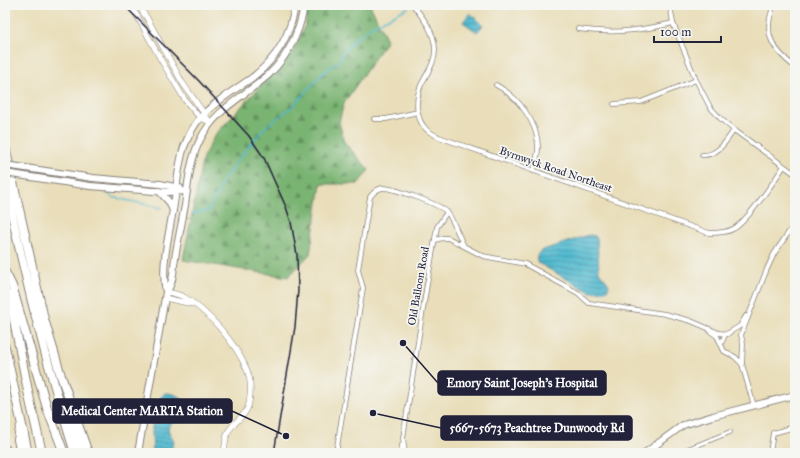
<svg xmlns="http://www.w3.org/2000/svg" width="800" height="458" font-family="'IM FELL Great Primer',serif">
<defs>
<pattern id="forest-firs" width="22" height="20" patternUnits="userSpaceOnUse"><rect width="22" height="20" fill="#7ab472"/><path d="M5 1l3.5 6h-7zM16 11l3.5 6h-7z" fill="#64925f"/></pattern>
<pattern id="water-rules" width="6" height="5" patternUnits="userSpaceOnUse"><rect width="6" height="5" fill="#51b9cf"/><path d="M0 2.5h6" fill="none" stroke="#4396a9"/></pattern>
</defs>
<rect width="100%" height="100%" fill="#f6f6f2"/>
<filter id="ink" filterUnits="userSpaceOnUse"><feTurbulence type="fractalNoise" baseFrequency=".025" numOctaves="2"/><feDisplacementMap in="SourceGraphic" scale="8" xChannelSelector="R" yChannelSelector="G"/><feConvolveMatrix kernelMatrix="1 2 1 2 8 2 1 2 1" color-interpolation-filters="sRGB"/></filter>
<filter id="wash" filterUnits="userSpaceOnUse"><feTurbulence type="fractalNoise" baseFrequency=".012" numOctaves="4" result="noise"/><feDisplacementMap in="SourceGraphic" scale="16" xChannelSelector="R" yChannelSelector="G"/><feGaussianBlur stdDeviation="0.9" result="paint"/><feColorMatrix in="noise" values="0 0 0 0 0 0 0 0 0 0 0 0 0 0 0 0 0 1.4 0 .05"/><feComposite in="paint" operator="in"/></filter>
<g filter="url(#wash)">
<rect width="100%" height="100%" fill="#e9deb9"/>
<path fill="url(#forest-firs)" stroke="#4e6b56" d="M307 5H370L387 40 344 103 339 122 344 142 369 170 358 184H321L310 254 288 277 183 260 203 157 215 135 294 50 306 23Z"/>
<path fill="url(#water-rules)" stroke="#3a6e85" d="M470 13 483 25 477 32 463 22Z
M589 235 595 236 597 239 599 272 608 283 609 286 607 290 605 291 590 292 538 263C535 257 537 253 543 250Z
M165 393C175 393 190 399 184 412 181 418 174 421 169 425L168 430 174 441 170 453H153C152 433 149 408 165 393Z"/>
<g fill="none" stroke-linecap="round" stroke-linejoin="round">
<path stroke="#51b9cf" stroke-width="1.5" d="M11 161 52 167 74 172
M104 189 112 197 162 208
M193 214 209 210 224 179 237 161 264 128 293 106 323 73 340 60 343 53 357 37 372 26 408 8"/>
</g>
</g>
<g filter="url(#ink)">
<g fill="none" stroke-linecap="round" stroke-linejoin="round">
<g stroke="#86807a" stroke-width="5.5">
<path id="minor" d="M413 5C423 18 434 31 435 48 436 62 427 73 421 85 415 100 415 120 428 131 431 133 435 135 439 137L709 233C717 233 726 233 733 229 746 223 775 180 784 166
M670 5 673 23 696 80 710 107 721 119 734 130 795 174
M774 5C762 34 772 49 795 67
M578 29C611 34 640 31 673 23
M496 85C517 96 538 122 538 147 538 155 536 163 533 171
M614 104 641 102 696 80
M374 119H386L418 112
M702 155C718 156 726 141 734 130
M435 240 443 238H448L483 256 525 264 578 293 589 303 665 314 691 321 719 333 728 334
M710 331 717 336 724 351 735 357 742 364
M721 344 725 335 740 326 746 316
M754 406 742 364 743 344 741 335 767 269 774 254 795 223
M336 453 363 288 358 270 370 197C373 193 377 189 382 188 392 187 441 205 447 212 453 219 459 237 464 246
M401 453 402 445
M405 453 403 438 426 290 437 227 447 212
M678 453 730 432
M770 453 773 433 795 427
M787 453 795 447"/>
</g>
<g stroke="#86807a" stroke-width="6">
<path id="tertiary" d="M128 5 136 14 161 60 185 100 200 118 210 122
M138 5 147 18 182 82 210 122
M166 292C172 293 178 294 184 297 208 311 236 343 247 370 251 380 251 392 249 403 247 416 234 421 228 432 225 439 225 446 224 453
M165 298 192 304"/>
</g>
<g stroke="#86807a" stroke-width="8">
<path id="secondary" d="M160 184 180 188
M90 186 167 192 187 191
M159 191 170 203 173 211
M166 292C174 283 173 270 175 258 178 240 182 222 185 205 188 183 190 160 200 140 213 113 237 100 260 82 284 64 300 35 304 5
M5 448 13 453
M138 453 166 292C160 266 170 231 174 204 177 186 178 165 184 147 188 137 193 126 200 118 215 101 235 90 253 77 276 59 291 34 295 5
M645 453 683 425 713 416 795 395"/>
</g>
<g stroke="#86807a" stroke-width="10">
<path id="motorway" d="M5 147 44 319 61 376 88 453
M5 180C23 272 46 363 75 453
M5 272 12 286 47 408 64 453
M9 295 29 396 42 453
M5 347 28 453
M70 423 81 453
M20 428 18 440 21 453"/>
</g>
<use href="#minor" stroke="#fff" stroke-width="4"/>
<use href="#tertiary" stroke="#fff" stroke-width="5"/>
<use href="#secondary" stroke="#fff" stroke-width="6"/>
<use href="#motorway" stroke="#fff" stroke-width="8"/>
<path stroke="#22223b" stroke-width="1.5" d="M124 5 199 81 249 136 264 158 286 207 291 222 297 255 298 290 295 327 274 453"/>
<g stroke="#86807a" stroke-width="8" stroke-linecap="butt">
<path id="secondary-bridge" d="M5 165 93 178 160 184
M5 173 90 186"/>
</g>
<use href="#secondary-bridge" stroke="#fff" stroke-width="6"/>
</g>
</g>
<g text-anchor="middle" stroke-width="3.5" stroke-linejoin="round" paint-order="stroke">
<g font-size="11" fill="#22223b" stroke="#f6f6f2">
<text transform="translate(556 169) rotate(19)" y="4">Byrnwyck Road Northeast</text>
<text transform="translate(418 286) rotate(-80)" y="4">Old Balloon Road</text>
</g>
</g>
<path fill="none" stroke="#22223b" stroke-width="1.5" d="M403 343L438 383M286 436L232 411M373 413L441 428"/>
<g fill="#22223b" stroke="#f6f6f2" stroke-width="1.5">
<circle cx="403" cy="343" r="4"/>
<circle cx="286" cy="436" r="4"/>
<circle cx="373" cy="413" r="4"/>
</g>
<g fill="#22223b" stroke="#22223b" stroke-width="1.5">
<rect x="438" y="371" width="168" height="24" rx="4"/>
<rect x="53" y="399" width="179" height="24" rx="4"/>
<rect x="441" y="416" width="191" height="24" rx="4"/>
</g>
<g font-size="12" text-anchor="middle" font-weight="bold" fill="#fff">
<text x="522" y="387">Emory Saint Joseph's Hospital</text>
<text x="142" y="415">Medical Center MARTA Station</text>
<text x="537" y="432">5667-5673 Peachtree Dunwoody Rd</text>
</g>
<rect width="800" height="458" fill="none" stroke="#f6f6f2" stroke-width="20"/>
<path d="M654 36v6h67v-6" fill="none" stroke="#22223b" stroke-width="2"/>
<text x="660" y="36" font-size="12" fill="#22223b" stroke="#f6f6f2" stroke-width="3" paint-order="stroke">100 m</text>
</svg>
